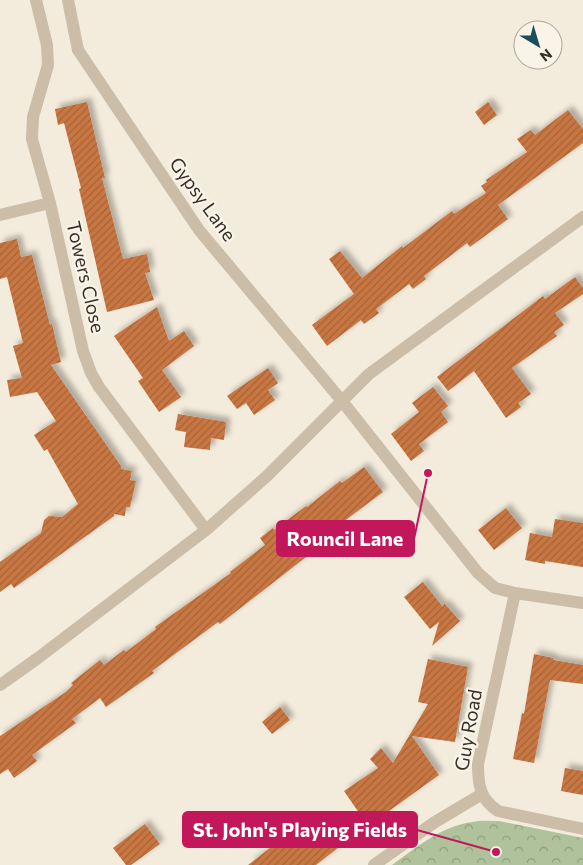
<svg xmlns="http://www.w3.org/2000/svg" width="583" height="865" font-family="Commissioner,sans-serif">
<defs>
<pattern id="forest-crowns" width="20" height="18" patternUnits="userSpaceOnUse" patternTransform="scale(1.25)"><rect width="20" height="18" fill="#afc29b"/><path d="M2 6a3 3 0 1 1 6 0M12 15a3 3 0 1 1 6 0" fill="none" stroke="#8f9e7e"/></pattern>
<pattern id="building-hatch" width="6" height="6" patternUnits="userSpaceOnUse" patternTransform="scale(1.25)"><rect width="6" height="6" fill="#c97743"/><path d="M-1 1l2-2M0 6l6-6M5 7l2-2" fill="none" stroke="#a46238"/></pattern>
<filter id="shadow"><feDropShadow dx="4.5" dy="-4.5" stdDeviation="2.5" flood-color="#0004"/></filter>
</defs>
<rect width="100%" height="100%" fill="#f3ebdb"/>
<path fill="url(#forest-crowns)" d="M499 821 583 838V865H392C417 847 440 827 472 822 481 820 490 821 499 821Z"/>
<path fill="url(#building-hatch)" filter="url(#shadow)" d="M87 102 105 178H102L123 259 147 254 150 272 145 273 154 300 107 312 79 189 81 188 64 123 58 125 55 109Z
M488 102 497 115 484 125 475 112Z
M568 110 583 129V143L498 205 508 219 470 247 467 243 424 276 426 279 413 289 409 284 376 309 379 313 364 324 361 320 327 346 312 325 354 294 329 259 340 251 362 278 402 246 403 248 452 211 454 214 486 193 481 186 487 182 486 180 527 152 517 139 531 130 535 135Z
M17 239 21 257 32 255 50 325 52 324 61 362 51 365 121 466V469L132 471 130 480 136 481 130 507H126L125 516 114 514V516L14 588 11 584 0 592V562L41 533 44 520 49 516 62 517 78 504 47 449 44 451 34 435 56 421 37 392 10 397 7 380 22 378 13 346 23 343 7 277 0 279V243Z
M575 277 583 288V294L555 313 564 325 554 332 557 336 512 368 531 394 518 403 521 407 506 418 474 371 448 391 437 377 543 296 545 299Z
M157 307 169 341 184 331 194 346 162 370 181 397 159 412 138 381 143 378 114 336Z
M268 368 278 383 268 390 275 400 254 415 246 403 237 409 227 396Z
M433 387 448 406 441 412 448 422 419 444 424 451 411 461 391 434 419 412 412 403Z
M178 414 226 422 224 440 211 438 210 450 184 447 186 432 175 430Z
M364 467 383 492 339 525 336 522 301 548 306 553 304 555 306 557 220 624 218 622 152 671 154 673 106 707 100 698 72 719 76 723 32 755 37 761 14 778 8 769 0 774V736L66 692 73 685 71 683 100 660 104 665 124 650 126 652 156 629 155 627 231 573 230 572 265 545 260 538 273 528 274 530 306 506 307 507 340 481 342 483Z
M506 508 522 528 494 550 478 530Z
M555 519 583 523V567L545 561V564L525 560 530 533 552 537Z
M423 582 443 607 444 603 460 621 432 646 439 622 430 629 404 597Z
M534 654 553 658V660L583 665V684L550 680 534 763 513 759 522 713 524 714Z
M428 659 468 667 455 742 412 736 439 775 368 826 344 791 378 768 370 759 381 748 393 763 428 704 418 702Z
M280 707 290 720 272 734 262 722Z
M565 768 583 771V795L561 791Z
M330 823 344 843 316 865H248L287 835 297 848Z
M145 824 160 844 131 865H126L113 848Z"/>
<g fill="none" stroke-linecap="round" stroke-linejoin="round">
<path stroke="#cbbda7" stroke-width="12" d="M36 0 47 45 48 65 33 117 32 139 50 203 83 351 91 373 99 387 206 530
M68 0 78 50 199 230 342 401 478 573 495 588 515 593 583 603
M0 215 50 203
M515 593 478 764C478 785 480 799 498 811L583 829
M0 685 38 658 206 530 267 476 369 374 583 217
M374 865 435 822 482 794"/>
</g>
<g text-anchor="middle" stroke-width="4.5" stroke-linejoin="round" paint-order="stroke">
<g font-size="19" fill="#372f28" stroke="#faf4e8">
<text transform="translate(203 199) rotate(54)" y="7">Gypsy Lane</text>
<text transform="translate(86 277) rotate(77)" y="7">Towers Close</text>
<text transform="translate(468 730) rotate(-80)" y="7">Guy Road</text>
</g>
</g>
<path fill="none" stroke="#c2185b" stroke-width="2" d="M428 473L414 539M496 852L417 830"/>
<g fill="#c2185b" stroke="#faf4e8" stroke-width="2">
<circle cx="428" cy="473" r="5"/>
<circle cx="496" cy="852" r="5"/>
</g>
<g fill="#c2185b" stroke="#c2185b" stroke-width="2">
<rect x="277" y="521" width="137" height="35" rx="5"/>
<rect x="183" y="812" width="234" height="35" rx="5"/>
</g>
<g font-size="20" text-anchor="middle" font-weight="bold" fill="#fff">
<text x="345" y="546">Rouncil Lane</text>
<text x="300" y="837">St. John's Playing Fields</text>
</g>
<g transform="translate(538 45) rotate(142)"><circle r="24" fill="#faf4e8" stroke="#aca59b"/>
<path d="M0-4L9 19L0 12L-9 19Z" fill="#1c4d5a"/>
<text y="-8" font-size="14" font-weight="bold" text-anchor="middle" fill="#372f28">N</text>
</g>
</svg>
